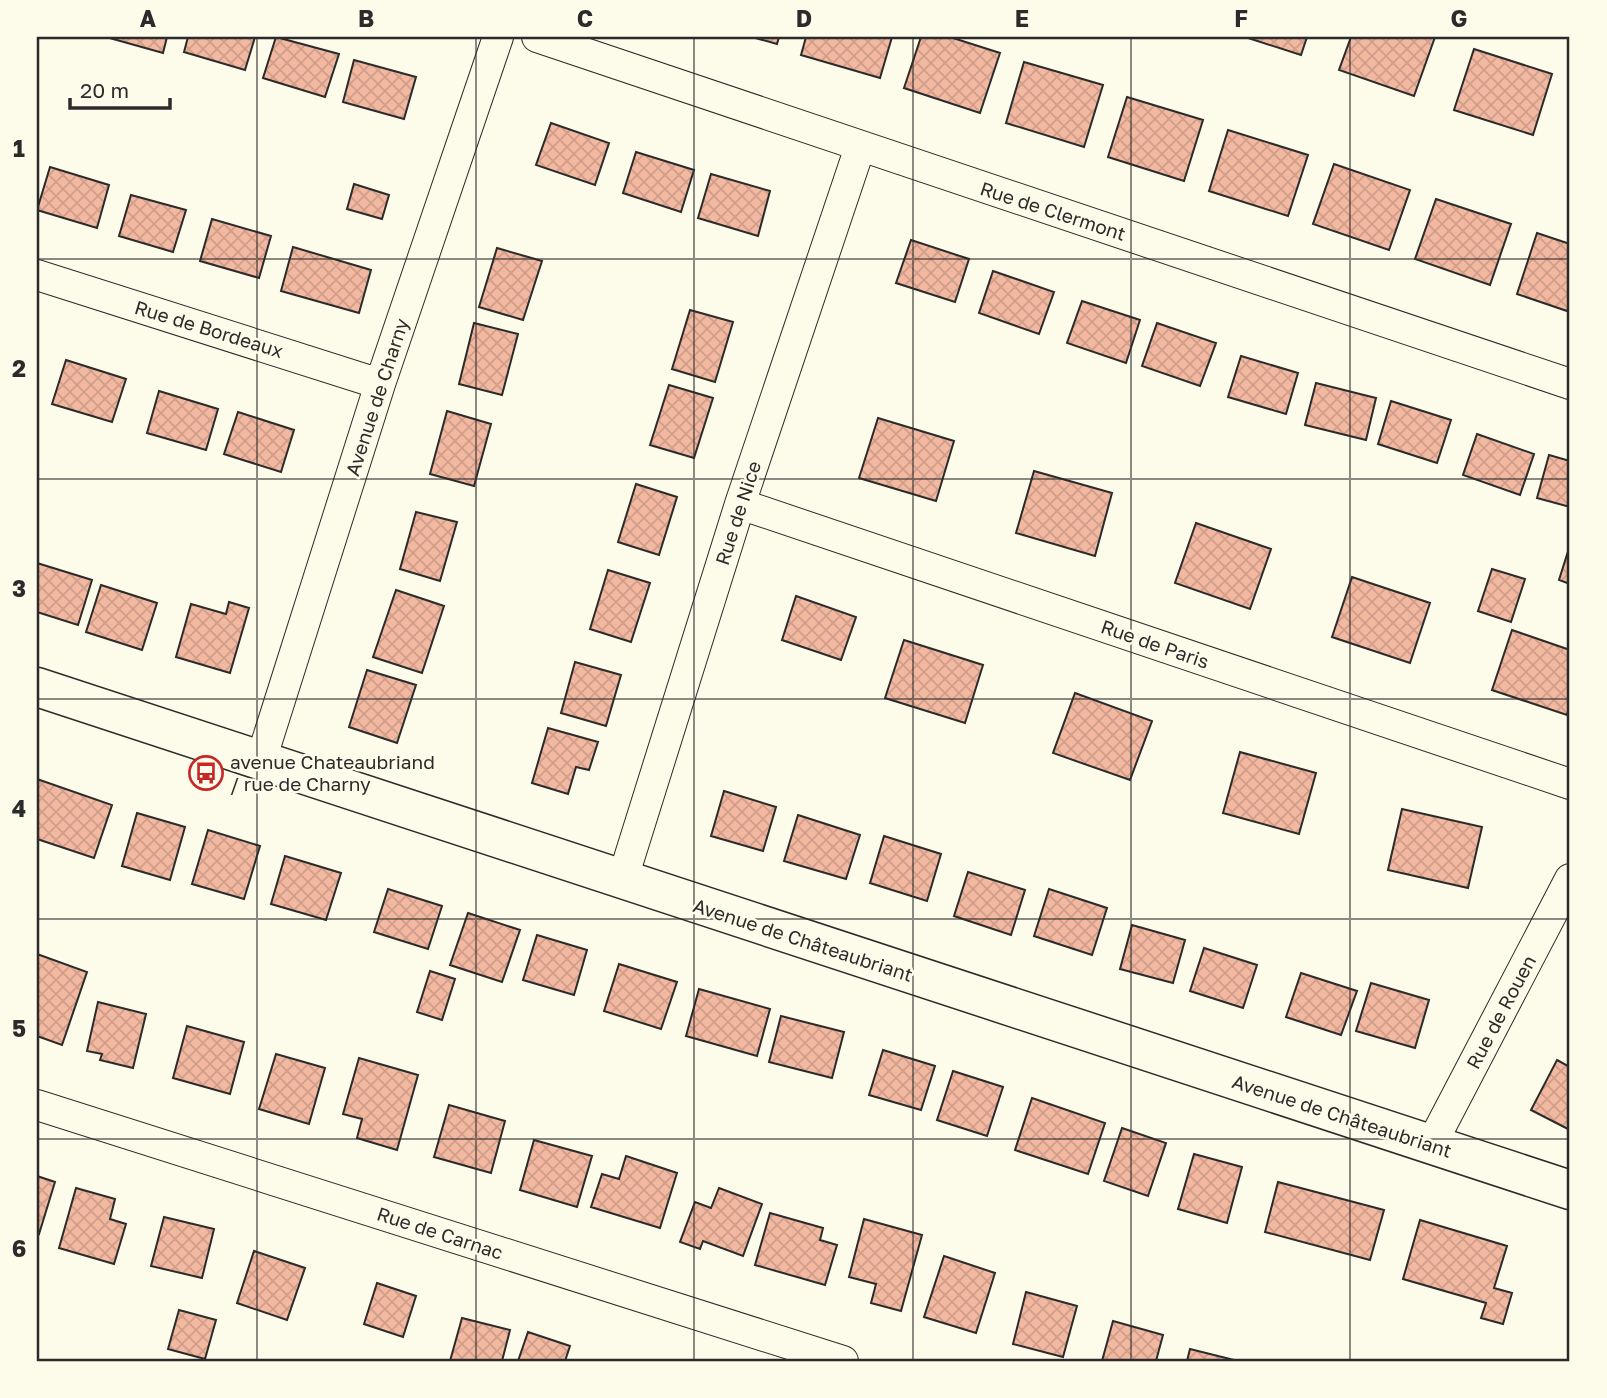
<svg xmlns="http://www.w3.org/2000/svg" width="1607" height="1398" font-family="'Golos Text',sans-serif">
<defs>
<pattern id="building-cross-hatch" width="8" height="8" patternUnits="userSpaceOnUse" patternTransform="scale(1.75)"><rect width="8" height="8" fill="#f2b8a0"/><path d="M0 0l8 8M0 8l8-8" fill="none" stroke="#d09e8a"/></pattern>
</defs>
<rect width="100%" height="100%" fill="#fdfbea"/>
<path fill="url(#building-cross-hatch)" stroke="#2b2b2b" stroke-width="2" d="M106 37H167L163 53Z
M188 37H255L245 70 184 52Z
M276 37 339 54 325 97 263 78Z
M752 37H779L777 44Z
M806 37H892L880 78 801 55Z
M921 37H950L1000 53 980 113 904 88Z
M1245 37H1307L1301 55Z
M1351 37H1435L1414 96 1339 70Z
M1474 49 1552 74 1533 135 1454 110Z
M354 60 416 77 404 119 343 102Z
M1024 62 1103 85 1084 147 1006 123Z
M1127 97 1203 120 1184 181 1108 157Z
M551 123 609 143 595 185 536 165Z
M1228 130 1308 155 1288 216 1209 191Z
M636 152 694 170 681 212 623 193Z
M1334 164 1410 190 1389 250 1313 224Z
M50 167 109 185 97 228 37 210Z
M711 174 770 191 758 236 698 218Z
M354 184 389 195 382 219 347 209Z
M131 195 186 210 173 252 119 236Z
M1436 199 1511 224 1490 285 1415 259Z
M212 219 271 236 259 278 200 261Z
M1537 233 1570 244V312L1517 294Z
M911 240 969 259 955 302 896 283Z
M293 247 371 270 359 313 281 291Z
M497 248 542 261 523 320 479 307Z
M993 271 1054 292 1039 334 979 313Z
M1082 301 1140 320 1126 363 1067 343Z
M690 310 733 322 715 382 672 369Z
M474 323 518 334 502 395 459 384Z
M1157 323 1216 343 1200 386 1142 366Z
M1241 356 1298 373 1286 414 1228 397Z
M66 360 126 379 112 422 52 404Z
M1316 383 1376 398 1366 440 1305 425Z
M669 385 713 398 694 458 650 445Z
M159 391 218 409 206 450 147 433Z
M1391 401 1451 420 1437 463 1378 444Z
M447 411 491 424 474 486 430 474Z
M238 412 294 430 281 472 224 454Z
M878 418 954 441 936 501 859 478Z
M1477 434 1534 454 1520 495 1463 475Z
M1549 455 1570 461V507L1537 498Z
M1034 471 1112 493 1095 556 1016 533Z
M636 484 677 497 659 555 618 542Z
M416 512 457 522 440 581 400 569Z
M1196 523 1271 549 1250 609 1175 583Z
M1570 545V584L1559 580Z
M37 563 92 580 78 625 37 612Z
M1492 569 1525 579 1511 622 1478 611Z
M608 570 650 583 631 642 590 629Z
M1352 577 1430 603 1410 663 1332 637Z
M101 585 157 603 142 650 86 632Z
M396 590 444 606 422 673 373 657Z
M796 596 856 617 841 660 782 640Z
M229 602 249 608 230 673 176 657 191 604 226 614Z
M1512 630 1570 650V705L1567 715 1492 690Z
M904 640 983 665 965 723 885 698Z
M575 662 621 675 606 726 561 713Z
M367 670 416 685 397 743 349 727Z
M1075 693 1152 721 1130 780 1053 753Z
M548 728 598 742 589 770 576 767 568 794 532 783Z
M1240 752 1316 773 1299 834 1223 813Z
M37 779 112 805 94 858 37 839Z
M724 791 776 807 763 851 711 836Z
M1402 809 1482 827 1468 888 1388 870Z
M137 813 185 827 170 880 122 866Z
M798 815 860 835 846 879 784 861Z
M208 830 260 846 244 899 192 884Z
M884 836 941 854 927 901 870 883Z
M285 856 341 873 326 920 271 904Z
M968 872 1025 890 1011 935 954 916Z
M388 889 442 906 428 949 374 932Z
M1049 889 1107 908 1092 955 1034 936Z
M468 913 520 930 502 982 450 965Z
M1132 925 1185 940 1173 983 1120 969Z
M537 935 587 950 574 995 523 980Z
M1204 948 1257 965 1243 1008 1190 991Z
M37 954 87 972 62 1045 37 1036Z
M619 964 677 982 661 1029 604 1011Z
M430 971 455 979 442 1020 417 1012Z
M1301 973 1357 991 1341 1035 1286 1017Z
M1371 983 1429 1000 1415 1048 1356 1031Z
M699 989 770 1009 757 1056 686 1036Z
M98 1002 146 1014 133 1068 100 1060 102 1054 87 1051Z
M781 1016 844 1032 832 1078 769 1062Z
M187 1026 244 1042 230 1094 173 1078Z
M883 1050 935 1066 921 1110 869 1095Z
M276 1054 325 1068 309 1124 259 1109Z
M359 1058 418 1075 397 1150 357 1138 362 1119 343 1114Z
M1557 1060 1570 1067V1130L1531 1110Z
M953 1071 1003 1087 987 1136 937 1120Z
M1032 1098 1105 1123 1088 1174 1015 1150Z
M449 1105 505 1121 491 1173 434 1157Z
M1122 1128 1166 1143 1148 1196 1104 1181Z
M534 1140 592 1156 577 1207 520 1190Z
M1194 1154 1242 1167 1227 1223 1178 1209Z
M626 1156 677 1173 660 1228 591 1207 602 1174 619 1179Z
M37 1176 55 1182 39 1234 37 1233Z
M1278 1182 1384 1210 1370 1260 1265 1232Z
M76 1188 115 1199 110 1219 126 1224 114 1264 59 1248Z
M719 1188 762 1204 743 1256 703 1241 700 1249 680 1242 695 1202 711 1208Z
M770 1213 823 1228 820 1240 837 1245 825 1285 755 1265Z
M164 1217 214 1229 202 1278 151 1266Z
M864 1219 922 1235 901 1311 871 1303 876 1284 849 1277Z
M1420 1220 1507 1246 1494 1288 1512 1293 1503 1324 1481 1318 1486 1303 1403 1279Z
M254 1251 305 1268 287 1320 237 1303Z
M944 1256 995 1273 976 1333 924 1317Z
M377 1283 416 1296 403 1337 364 1324Z
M1026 1292 1077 1306 1063 1357 1013 1344Z
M179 1310 216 1320 205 1359 168 1349Z
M462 1318 510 1330 502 1361H450Z
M1113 1321 1163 1335 1156 1361H1102Z
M528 1332 570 1346 565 1361H518Z
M1190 1349 1238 1361H1187Z"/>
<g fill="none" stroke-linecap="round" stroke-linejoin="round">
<g stroke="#2b2b2b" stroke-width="32">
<path id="street" d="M537 37 1570 384
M37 275 380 384
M740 504 1570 784
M261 760 380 384 498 37
M622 881 740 504 860 147
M37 1105 843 1361
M1431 1145 1570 879"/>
</g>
<g stroke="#2b2b2b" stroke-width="41">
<path id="secondary" d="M37 687 1570 1190"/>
</g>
<use href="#street" stroke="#fdfbea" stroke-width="30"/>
<use href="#secondary" stroke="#fdfbea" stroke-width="38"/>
</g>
<path fill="none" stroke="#2b2b2b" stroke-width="2" stroke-opacity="0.55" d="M257 37V1361M476 37V1361M694 37V1361M913 37V1361M1131 37V1361M1350 37V1361M37 259H1570M37 479H1570M37 699H1570M37 919H1570M37 1139H1570"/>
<defs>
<g id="bus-ring" transform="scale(1.75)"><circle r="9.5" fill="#fdfbea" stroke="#c62828" stroke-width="1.5"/><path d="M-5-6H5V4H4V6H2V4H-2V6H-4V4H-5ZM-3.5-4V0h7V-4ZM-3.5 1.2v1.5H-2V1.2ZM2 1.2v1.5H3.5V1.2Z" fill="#c62828"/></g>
</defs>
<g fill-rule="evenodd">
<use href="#bus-ring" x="206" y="773"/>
</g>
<g text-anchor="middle" stroke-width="5" stroke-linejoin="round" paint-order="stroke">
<g font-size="19" fill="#2b2b2b" stroke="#fdfbea">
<text transform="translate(1053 211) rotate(18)" y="7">Rue de Clermont</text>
<text transform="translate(209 329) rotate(17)" y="7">Rue de Bordeaux</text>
<text transform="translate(377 397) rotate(-72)" y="7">Avenue de Charny</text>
<text transform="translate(738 513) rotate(-72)" y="7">Rue de Nice</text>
<text transform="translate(1155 644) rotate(19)" y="7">Rue de Paris</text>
<text transform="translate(803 940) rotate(18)" y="7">Avenue de Châteaubriant</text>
<text transform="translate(1501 1012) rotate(-62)" y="7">Rue de Rouen</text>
<text transform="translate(1342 1116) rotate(18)" y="7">Avenue de Châteaubriant</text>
<text transform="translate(440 1233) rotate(18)" y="7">Rue de Carnac</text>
</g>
<g font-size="19" fill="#2b2b2b" stroke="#fdfbea" text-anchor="start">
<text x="230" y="769">avenue Chateaubriand<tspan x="230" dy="22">/ rue de Charny</tspan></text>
</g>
</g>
<rect width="1607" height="1398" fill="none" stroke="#fdfbea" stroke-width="77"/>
<path d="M70 98v10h100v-10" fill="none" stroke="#2b2b2b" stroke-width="3.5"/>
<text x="80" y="98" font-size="21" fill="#2b2b2b" stroke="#fdfbea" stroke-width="5" paint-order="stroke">20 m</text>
<rect x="38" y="38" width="1530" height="1322" fill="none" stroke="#2b2b2b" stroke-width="2.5"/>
<g font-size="23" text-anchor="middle" font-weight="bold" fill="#2b2b2b">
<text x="148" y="27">A</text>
<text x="366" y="27">B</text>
<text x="585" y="27">C</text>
<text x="804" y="27">D</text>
<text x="1022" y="27">E</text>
<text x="1241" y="27">F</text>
<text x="1459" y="27">G</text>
<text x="19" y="157">1</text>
<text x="19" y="377">2</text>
<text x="19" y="597">3</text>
<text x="19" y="817">4</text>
<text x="19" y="1037">5</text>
<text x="19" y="1257">6</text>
</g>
</svg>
